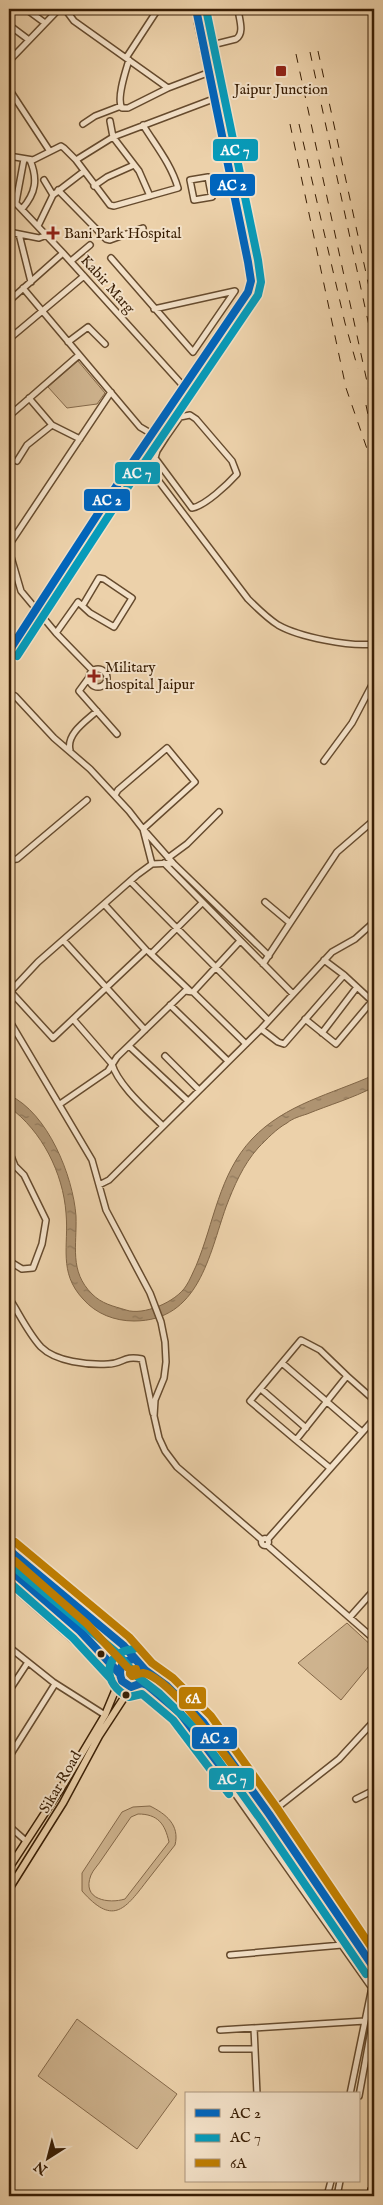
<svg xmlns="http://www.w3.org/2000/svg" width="383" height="2205" font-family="'IM FELL English',serif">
<defs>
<pattern id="water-ripples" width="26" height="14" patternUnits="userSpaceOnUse" patternTransform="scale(1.25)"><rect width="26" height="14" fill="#af9472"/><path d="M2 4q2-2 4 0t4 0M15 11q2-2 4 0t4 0" fill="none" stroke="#8f785b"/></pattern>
</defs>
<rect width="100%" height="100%" fill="#ecd1aa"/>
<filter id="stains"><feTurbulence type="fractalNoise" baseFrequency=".004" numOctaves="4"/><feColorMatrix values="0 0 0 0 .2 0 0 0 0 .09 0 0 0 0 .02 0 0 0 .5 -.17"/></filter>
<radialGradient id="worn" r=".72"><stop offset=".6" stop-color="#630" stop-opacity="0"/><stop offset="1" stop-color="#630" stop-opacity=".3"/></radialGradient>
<path fill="#ceb38e" stroke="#846849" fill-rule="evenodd" d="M78 361 105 393 97 404 67 408 48 387Z
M91 677a7 7 0 1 1 14 0a7 7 0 1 1-14 0Z
M347 1623 374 1648V1660L341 1700 298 1663Z
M115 1658 140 1677V1680L136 1683 126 1677Z
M150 1806C166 1814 180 1825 175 1845 165 1857 156 1870 146 1882 124 1911 112 1925 82 1891V1873L122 1812 133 1807ZM138 1814C158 1814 165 1824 169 1842L125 1899C109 1904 81 1900 91 1875 93 1870 99 1864 102 1859 112 1845 121 1831 131 1817Z
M77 2019 177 2094 137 2149 38 2076Z"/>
<path fill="url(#water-ripples)" stroke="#806546" d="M374 1075V1087C353 1098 329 1105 307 1114 301 1116 293 1118 287 1123 276 1129 267 1139 258 1148 243 1165 234 1186 226 1207 209 1255 199 1321 134 1321 115 1321 96 1314 83 1299 58 1272 69 1246 66 1213 63 1173 42 1131 9 1107V1095C48 1113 73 1176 76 1216 77 1246 69 1271 92 1294 102 1304 113 1306 126 1310 143 1316 176 1302 186 1286 190 1280 193 1272 196 1266 214 1223 219 1174 252 1139 285 1104 332 1094 374 1075Z"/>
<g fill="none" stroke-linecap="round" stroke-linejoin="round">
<g stroke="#664b2e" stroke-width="8">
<path id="minor" d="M26 9 45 23
M65 9 74 21 168 88 210 72
M9 25 29 40
M208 46 236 39C245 33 239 19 238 9
M126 58 158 9
M129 60C126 70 116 99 122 108H128L168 88
M9 61 59 9
M9 89 49 150
M110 121 113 137 139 171 150 196
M83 124 95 116 121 106
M143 125C156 146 171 164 178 188L114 206 110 205 76 160 113 137 216 98
M9 156 33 160 61 146 64 148 77 161
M44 180 53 195
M94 186 107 177 134 165
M210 188 208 177 190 180 194 200 212 197 210 188 233 183
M58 190 106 239 110 240 143 228
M9 196 63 253 186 389
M16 202 24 159
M22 209C36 193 38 179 30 160
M38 226 53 195 83 172
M9 232 39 238 47 235
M19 234 31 282
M111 258 193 352 235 291 154 309
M71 261 90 245
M23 288 140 427 152 434
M9 301 63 253
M9 339 84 276
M68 342 88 327 105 344
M29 398 52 425
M9 416 79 355
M160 432 166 437 157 451 155 458 192 508C205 506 228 484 237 474L232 461 196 419 190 415 180 417 166 437
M142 459 248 599C257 608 267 618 278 625 299 637 350 647 374 644
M17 461 27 445 52 425 80 439
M9 545 111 392
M9 550 21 591 56 633
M83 605 99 578 104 579 132 598 114 627 90 613 78 602 56 633 93 671
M89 678a9 9 0 1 1 18 0a9 9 0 1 1-18 0Z
M90 676 79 691 117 734
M15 696 54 738 90 769 129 811 143 829 152 864
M70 750C66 734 86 721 97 711
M324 761 352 723 374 681
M115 795 118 790 167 748 195 782 143 829 173 863 269 956
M168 858 187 844 219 812
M9 860 17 859 87 800
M164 863 293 994
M130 881 268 1020
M265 902 290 923
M63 940 145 1030
M149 952 190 991
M151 954 202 903
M263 964 337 852 374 820
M10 991 53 1038 146 950 104 904
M193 992 240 941
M9 993 38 962 137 875 152 864 173 863
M170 1005 228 1061
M73 1019 112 1064C118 1085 147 1110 163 1126
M305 1019 336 1044 372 1001 344 975
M9 1020 92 1160 106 1210 150 1293 161 1322 165 1342 166 1362 164 1378 155 1400 154 1416 159 1438 165 1451 177 1467 262 1540
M261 1029 278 1042 284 1044 344 975 324 960
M322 1033 357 987
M129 1046 188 1101
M165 1056 199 1090
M60 1104 108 1071 117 1057 185 991 193 992 246 1044
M9 1151 15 1166 24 1175 46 1220 42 1244 33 1268 22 1269 9 1261
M99 1185 109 1180 261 1029 332 952 355 939 374 922
M9 1298C19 1313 28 1333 41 1347 56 1362 88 1365 108 1364 123 1364 123 1355 142 1359L153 1413
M282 1363 362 1432
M261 1389 306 1428
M296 1440 250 1401 301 1340 320 1350 347 1376
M330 1468 296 1440 347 1376 374 1400
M261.5 1542a3.5 3.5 0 1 1 7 0a3.5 3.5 0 1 1-7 0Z
M268 1539 374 1419
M267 1545 374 1639
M9 1588 16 1590 89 1654C104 1663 110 1672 117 1687
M350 1617 374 1590
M9 1647 53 1682 105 1715
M9 1691 28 1662
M9 1757 55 1684
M212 1761 374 1991
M356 1799 374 1790
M269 1814 339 1759 374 1721
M9 1826 26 1841
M304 1863 311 1868 374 1957
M230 1955 342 1945
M254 2028 257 2094
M220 2030 365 2021
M222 2049H255
M350 2094 372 1987
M359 2096 374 2014
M327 2196 331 2181
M337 2196 340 2181"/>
</g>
<g stroke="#391e04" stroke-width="9">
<path id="major" d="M198 23 205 55
M9 651 105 503 248 292 251 281 248 263
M9 662 253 294 254 271 250 249 199 9
M9 1550 123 1645 145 1670 167 1686 203 1722 269 1814 374 1968
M9 1569C48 1602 87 1633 119 1673
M129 1659C112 1664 118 1686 135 1687L144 1680
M142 1683C173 1698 191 1728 211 1754 226 1775 242 1795 258 1816 269 1831 277 1846 291 1858L374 1980
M9 1868 65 1782 105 1715 120 1679
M9 1889 63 1803 99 1736 131 1687"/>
</g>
<use href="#minor" stroke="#f3e1c8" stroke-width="5"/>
<use href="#major" stroke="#ecd1aa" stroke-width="6"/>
<path stroke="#391e04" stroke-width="1" stroke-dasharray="9 9" stroke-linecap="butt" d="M318 51 374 310
M310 52 374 349
M296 54 374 414
M290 124 346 388 374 469
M299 124 345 323 358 369
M366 405 374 444
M366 2196 374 2160"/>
<g stroke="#391e04" stroke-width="9" stroke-linecap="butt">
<path id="major-bridge" d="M9 1561 170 1696 195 1720 268 1821 291 1858"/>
</g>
<use href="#major-bridge" stroke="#ecd1aa" stroke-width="6"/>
<g stroke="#f3e1c8" stroke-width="11">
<path id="bus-1" d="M9 651 105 503 248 292 251 281 248 262 196 9
M9 1550 123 1645 145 1670 167 1686 203 1722 269 1814 374 1968
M9 1569 80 1631 119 1673
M135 1659C122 1660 117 1669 122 1681L131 1687 142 1683 147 1685 180 1713 237 1788"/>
</g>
<g stroke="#f3e1c8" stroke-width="11">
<path id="bus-2" d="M17 656 113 509 258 295 261 282 258 260 206 9
M9 1563 116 1652 138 1677 160 1694 195 1728 261 1820 366 1974
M9 1582 73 1638 111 1679
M134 1649C102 1652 102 1685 129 1697L142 1694 173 1720 229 1794"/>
</g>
<g stroke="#f3e1c8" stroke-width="11">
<path id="bus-3" d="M15 1542 129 1637 152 1663 173 1678 211 1716 277 1808 374 1951
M15 1561 87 1624 127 1667
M136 1669 130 1670V1674L132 1676C136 1675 140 1673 143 1673 171 1677 227 1759 245 1782"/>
</g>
<use href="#bus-1" stroke="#0065bd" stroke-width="8"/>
<use href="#bus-2" stroke="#069bba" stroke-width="8"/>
<use href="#bus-3" stroke="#be7d01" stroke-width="8"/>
</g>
<g fill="#8f2418" stroke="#f3e1c8" stroke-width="2">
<rect x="275" y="65" width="12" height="12" rx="2.5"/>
<path d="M50.5 225.5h5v5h5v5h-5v5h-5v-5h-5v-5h5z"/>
<path d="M91.5 668.5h5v5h5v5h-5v5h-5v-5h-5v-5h5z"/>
</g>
<g fill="#391e04" stroke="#f3e1c8" stroke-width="2">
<circle cx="101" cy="1654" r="4.5"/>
<circle cx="126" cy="1695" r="4.5"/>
</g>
<g text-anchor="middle" stroke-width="4" stroke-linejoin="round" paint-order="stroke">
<g font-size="15" fill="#391e04" stroke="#f3e1c8" text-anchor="start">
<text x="281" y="94" text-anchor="middle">Jaipur Junction</text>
<text x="64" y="238">Bani Park Hospital</text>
<text x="105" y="672">Military<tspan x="105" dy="17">hospital Jaipur</tspan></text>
</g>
<g font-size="15" fill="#391e04" stroke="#f3e1c8">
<text transform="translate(108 284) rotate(48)" y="5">Kabir Marg</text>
<text transform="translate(60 1782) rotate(-60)" y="5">Sikar Road</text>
</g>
</g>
<g stroke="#f3e1c8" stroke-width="2">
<rect x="212" y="138" width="47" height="24" rx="5" fill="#069bba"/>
<rect x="209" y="173" width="47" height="24" rx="5" fill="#0065bd"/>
<rect x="114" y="461" width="47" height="24" rx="5" fill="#069bba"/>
<rect x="83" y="488" width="48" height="24" rx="5" fill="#0065bd"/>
<rect x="178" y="1686" width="29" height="24" rx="5" fill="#be7d01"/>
<rect x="191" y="1726" width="47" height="24" rx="5" fill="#0065bd"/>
<rect x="208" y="1767" width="47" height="24" rx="5" fill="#069bba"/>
</g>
<g font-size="14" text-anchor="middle" font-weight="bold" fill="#fff">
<text x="235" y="155">AC 7</text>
<text x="232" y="190">AC 2</text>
<text x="137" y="478">AC 7</text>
<text x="107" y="505">AC 2</text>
<text x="193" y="1703">6A</text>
<text x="215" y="1743">AC 2</text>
<text x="232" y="1784">AC 7</text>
</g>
<rect width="383" height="2205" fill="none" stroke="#ecd1aa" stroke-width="30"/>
<rect x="10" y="10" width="363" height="2185" fill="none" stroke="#391e04" stroke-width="2.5"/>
<rect x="15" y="15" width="353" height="2175" fill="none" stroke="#391e04"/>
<rect x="185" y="2092" width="175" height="90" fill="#f3e1c8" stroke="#a9937a"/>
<rect x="195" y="2109" width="25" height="8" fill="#0065bd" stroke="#a9937a"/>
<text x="230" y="2118" font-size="15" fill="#391e04">AC 2</text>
<rect x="195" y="2134" width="25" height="8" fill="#069bba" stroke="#a9937a"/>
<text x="230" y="2142" font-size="15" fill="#391e04">AC 7</text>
<rect x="195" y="2159" width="25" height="8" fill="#be7d01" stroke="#a9937a"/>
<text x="230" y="2168" font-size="15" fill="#391e04">6A</text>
<g transform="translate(48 2158) rotate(216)" stroke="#f3e1c8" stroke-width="4" paint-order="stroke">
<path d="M0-4L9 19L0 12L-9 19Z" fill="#391e04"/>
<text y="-8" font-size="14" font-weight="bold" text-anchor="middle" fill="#391e04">N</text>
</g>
<rect width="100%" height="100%" filter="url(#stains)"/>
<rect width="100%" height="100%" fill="url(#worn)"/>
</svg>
